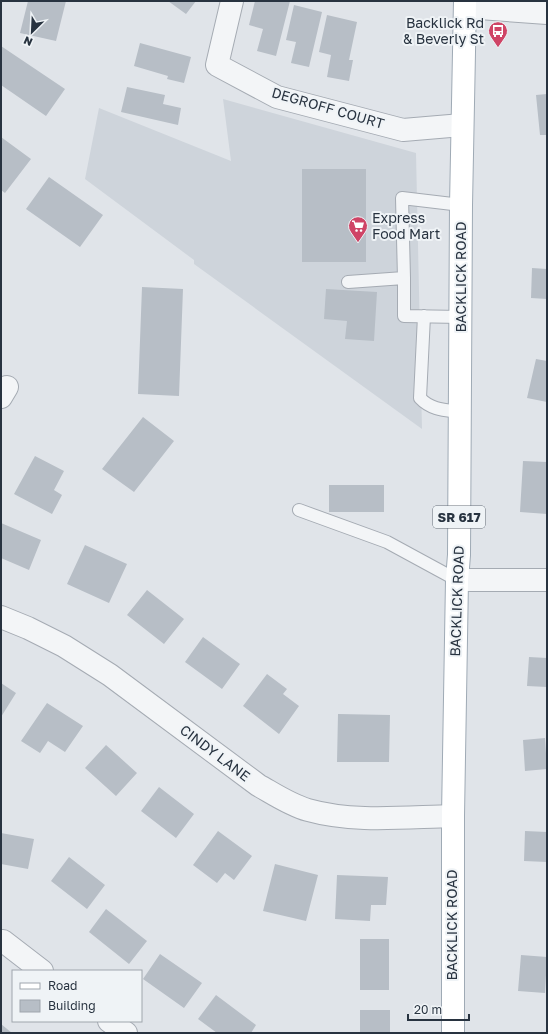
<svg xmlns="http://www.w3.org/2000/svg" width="548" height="1034" font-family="'Golos Text',sans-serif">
<rect width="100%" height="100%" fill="#e0e4e9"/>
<path fill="#ced4db" d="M223 99 416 153 422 429 194 264V260L85 179 99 108 231 161Z"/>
<path fill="#b7bec6" d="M28 1H66L56 41 20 33Z
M168 1H196L186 14Z
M255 1H290L276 56 257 51 263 29 249 25Z
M294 5 322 12 309 67 291 63 296 42 286 40Z
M327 15 357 22 349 60H353L349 81 327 77 331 55 319 52Z
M140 43 191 57 184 83 167 79 168 76 134 66Z
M1 46 65 89 46 116 1 85Z
M127 87 165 95 163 104 181 108 178 125 121 112Z
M547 94V135H540L536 95Z
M1 137 31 159 5 193 1 190Z
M302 169H366V262H302Z
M49 177 103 215 80 247 26 209Z
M532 268 547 269V299L531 298Z
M142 287 183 289 179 396 138 394Z
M326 289 377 292 374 341 345 339 347 321 324 319Z
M536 359 547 361V402L527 398Z
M143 417 174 441 134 492 102 469Z
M35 456 64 471 54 490 62 495 52 514 14 494Z
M523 461 547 462V514L520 512Z
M329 485H384V512H329Z
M1 523 41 540 29 570 1 558Z
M85 545 127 564 109 603 67 584Z
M147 590 184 619 164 644 127 615Z
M203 637 240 664 222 689 185 662Z
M529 657 547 658V687L527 686Z
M267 674 287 689 283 694 299 706 279 734 243 706Z
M1 683 16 693 1 717Z
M47 703 83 726 65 752 48 741 40 753 21 741Z
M338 714 390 715 389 762H337Z
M545 738 547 769 525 771 523 740Z
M106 745 137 773 116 796 85 768Z
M159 787 194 814 176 838 141 811Z
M218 831 252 856 234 880 225 873 217 883 193 865Z
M525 831 547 832V862L524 861Z
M1 833 34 839 28 869 1 864Z
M69 857 105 885 87 909 51 881Z
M275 864 318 875 306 921 263 911Z
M337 875 388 877 386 905H371L370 921 335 919Z
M106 909 147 941 129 964 89 932Z
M360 939H389V990H360Z
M160 954 202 983 184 1008 143 979Z
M521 955 547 957 545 993 518 991Z
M216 995 256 1025 251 1033H217L198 1019Z
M360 1010H390V1033H360Z
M1 1024 12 1033H1Z"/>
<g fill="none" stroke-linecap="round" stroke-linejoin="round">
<g stroke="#a5abb3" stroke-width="14">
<path id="lane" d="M404 278V316L461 317
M348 282 404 278 402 198 461 205
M424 316 420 398C431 410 445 410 460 412
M299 510 387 542 457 580"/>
</g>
<g stroke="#a5abb3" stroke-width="24">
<path id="street" d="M232 1 217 65 277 97 403 130 462 125
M465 7 547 13
M1 397 7 387
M457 580H547
M1 617 28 628 64 646 110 675 258 785C274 794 290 805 308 810 354 823 405 817 453 816
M3 941 42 971
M109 1021 126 1033"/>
</g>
<g stroke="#9faab5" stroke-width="24">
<path id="primary" d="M453 1033V816L457 580 459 555 461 205 465 1"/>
</g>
<use href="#lane" stroke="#f3f5f7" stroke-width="12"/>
<use href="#street" stroke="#f3f5f7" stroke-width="22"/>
<use href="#primary" stroke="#fff" stroke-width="22"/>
</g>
<defs>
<g id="bus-pin" transform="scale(1)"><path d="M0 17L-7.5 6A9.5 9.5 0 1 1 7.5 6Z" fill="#cf4466" stroke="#eff3f6"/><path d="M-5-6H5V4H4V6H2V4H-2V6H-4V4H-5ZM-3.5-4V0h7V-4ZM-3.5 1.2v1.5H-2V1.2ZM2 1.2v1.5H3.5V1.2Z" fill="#fff"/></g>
<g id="supermarket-pin" transform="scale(1)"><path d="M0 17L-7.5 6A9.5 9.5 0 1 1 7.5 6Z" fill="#cf4466" stroke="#eff3f6"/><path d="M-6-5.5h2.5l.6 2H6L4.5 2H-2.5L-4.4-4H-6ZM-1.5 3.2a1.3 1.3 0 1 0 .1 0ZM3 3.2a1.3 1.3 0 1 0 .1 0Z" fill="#fff"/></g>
</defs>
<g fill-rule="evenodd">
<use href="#bus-pin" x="498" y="31"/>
<use href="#supermarket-pin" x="358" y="226"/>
</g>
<g text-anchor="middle" stroke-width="4" stroke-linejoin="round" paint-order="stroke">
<rect fill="#eff3f6" stroke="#646d77" stroke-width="1" x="433" y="506" width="52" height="22" rx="3"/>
<g font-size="13" font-weight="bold" fill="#283340">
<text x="459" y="522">SR 617</text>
</g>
<g font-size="14" fill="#283340" stroke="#eff3f6" text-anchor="end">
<text x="484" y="28">Backlick Rd<tspan x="484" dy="16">&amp; Beverly St</tspan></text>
<text x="372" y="223" text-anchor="start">Express<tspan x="372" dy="16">Food Mart</tspan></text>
</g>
<g font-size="14" fill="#283340" stroke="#eff3f6">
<text transform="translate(328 108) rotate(16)" y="5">DEGROFF COURT</text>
<text transform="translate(461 277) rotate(-90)" y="5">BACKLICK ROAD</text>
<text transform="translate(457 601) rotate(-88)" y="5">BACKLICK ROAD</text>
<text transform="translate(215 753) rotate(37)" y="5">CINDY LANE</text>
<text transform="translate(452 925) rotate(-90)" y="5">BACKLICK ROAD</text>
</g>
</g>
<rect width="548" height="1034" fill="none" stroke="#283340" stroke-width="4"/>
<rect x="12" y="970" width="130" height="52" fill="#eff3f6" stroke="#9fa6ad"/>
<rect x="20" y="983" width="20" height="6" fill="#ffffff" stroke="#9fa6ad"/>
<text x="48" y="990" font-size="12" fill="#283340">Road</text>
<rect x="20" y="1000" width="20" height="12" fill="#b7bec6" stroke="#9fa6ad"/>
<text x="48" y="1010" font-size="12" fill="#283340">Building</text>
<g transform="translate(32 32) rotate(204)" stroke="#eff3f6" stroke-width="3" paint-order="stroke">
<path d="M0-3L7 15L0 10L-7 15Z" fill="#283340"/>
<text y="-6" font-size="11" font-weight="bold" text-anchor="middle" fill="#283340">N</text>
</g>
<path d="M408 1014v6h61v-6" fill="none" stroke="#283340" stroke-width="2"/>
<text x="414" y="1014" font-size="12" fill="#283340" stroke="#eff3f6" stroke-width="3" paint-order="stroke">20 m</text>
</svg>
